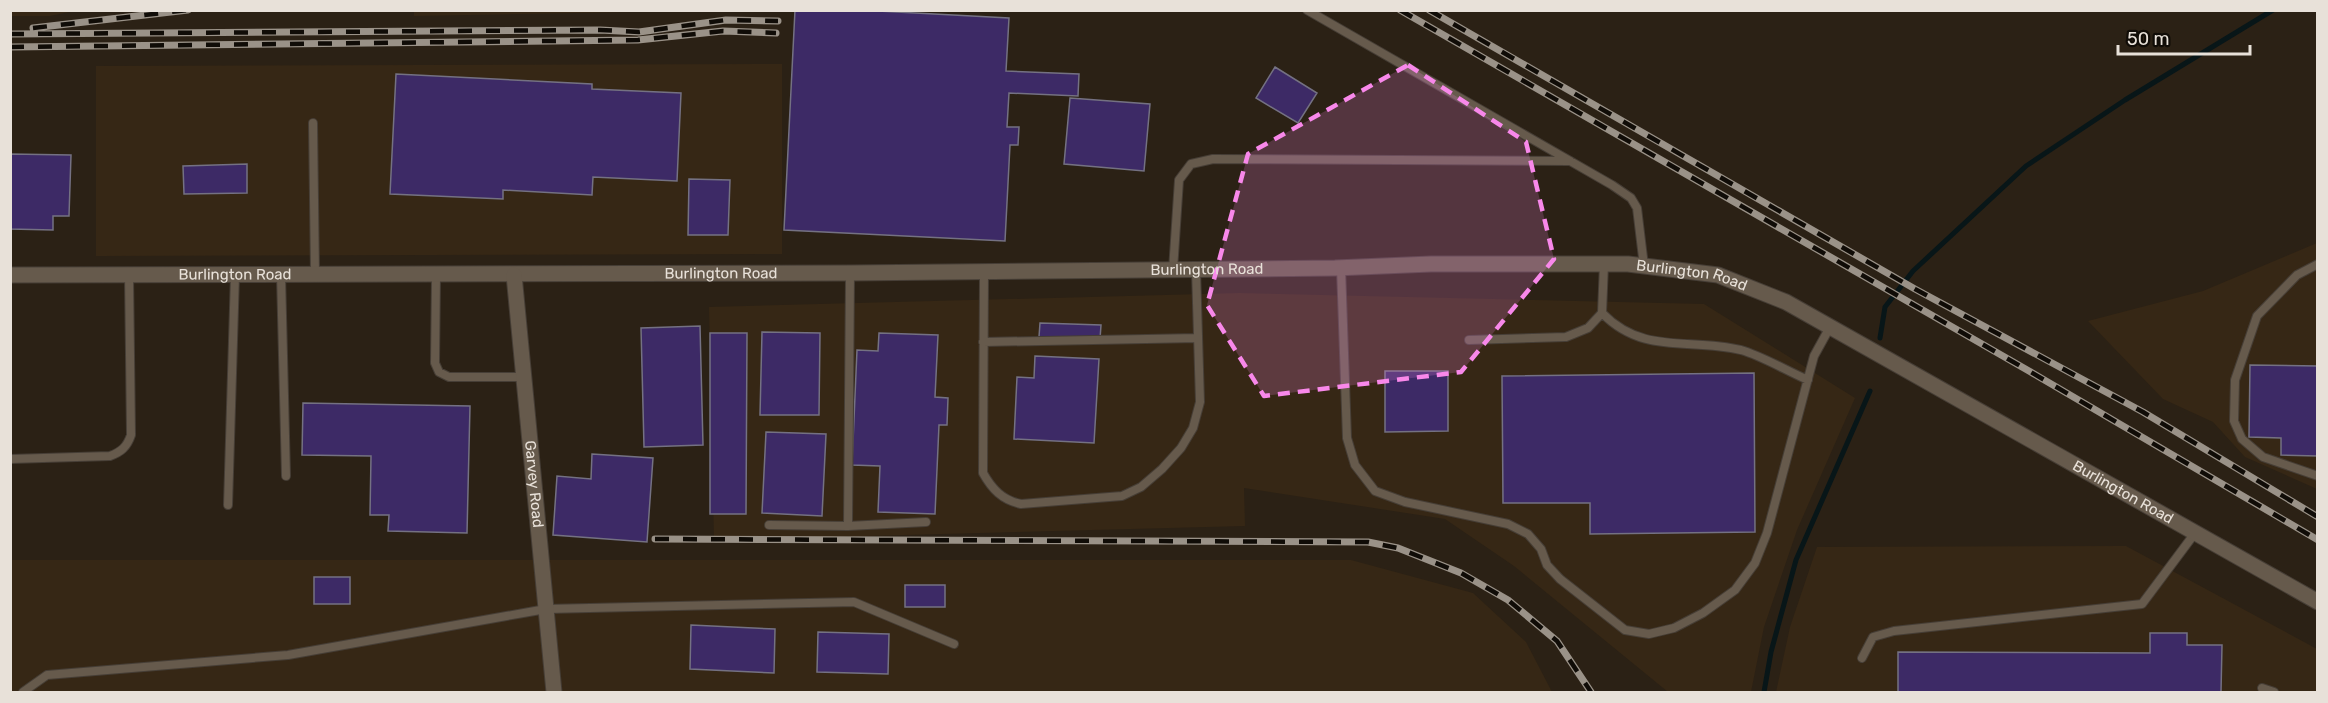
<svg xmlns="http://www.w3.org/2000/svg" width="2328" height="703" font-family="Rubik,sans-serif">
<rect width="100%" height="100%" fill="#2b2115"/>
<path fill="#362715" d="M414 10H685V11L414 16Z
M10 11 11 10 74 11 50 16H11Z
M782 64V254L96 256V66Z
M2317 243V489L2245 457 2213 422 2163 399 2088 321 2203 291Z
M1239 293 1704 304 1855 398 1797 530 1764 627 1751 692H1668L1514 566 1445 519 1244 488 1245 526 714 540 709 307Z
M2126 546 2317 649V692H1776L1790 627 1817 547Z
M10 560H1351L1473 593 1526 642 1552 692H11Z"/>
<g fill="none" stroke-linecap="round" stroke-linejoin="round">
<path stroke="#081618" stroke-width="5" d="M1880 338 1885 307 1913 271 2026 166 2125 100 2273 10
M1764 692 1771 652 1796 560 1870 391"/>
</g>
<path fill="#3d2a66" stroke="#747182" stroke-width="1.5" d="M795 10H859L1009 18 1006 71 1079 74 1078 96 1009 93 1007 127H1019L1018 145H1010L1005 241 784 230Z
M1275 67 1317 93 1298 123 1256 98Z
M396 74 592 84V89L681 93 677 181 593 177 592 195 503 190V199L390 194Z
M1070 98 1150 104 1144 171 1064 164Z
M10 154 71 155 69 216H53V230L10 229Z
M247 164V193L184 194 183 166Z
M689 179 730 180 728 235H688Z
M1040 323 1101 325 1100 339 1039 337Z
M700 326 703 445 644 447 641 328Z
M762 332 820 333 819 415H760Z
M710 333H747L746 514H710Z
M879 333 938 335 935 397 948 398 947 425H939L935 514 878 512 880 466 852 465 857 350 878 351Z
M1035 356 1099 359 1094 443 1014 439 1017 377 1034 378Z
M2250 365 2318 366V456L2281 455V438L2249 437Z
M1385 371H1448V431L1385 432Z
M1754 373 1755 532 1590 534V503H1503L1502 376Z
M303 403 470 406 467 533 388 531 389 515H370L371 456 302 455Z
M766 432 826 434 822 516 762 513Z
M592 454 653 458 647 542 553 535 557 476 591 479Z
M314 577H350V604H314Z
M905 585H945V607H905Z
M691 625 775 629 774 673 690 669Z
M818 632 889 634 888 674 817 672Z
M2150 633H2187V645H2222L2221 692H1898V652L2150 653Z"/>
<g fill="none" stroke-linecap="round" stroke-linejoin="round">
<g stroke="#463e36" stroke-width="10">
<path id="service" d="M1307 10 1612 185 1631 198 1637 208 1644 266
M313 123 315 275
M1604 264 1602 313C1644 356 1690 337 1741 350 1762 356 1787 371 1808 380
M2318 264 2297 275 2257 316 2235 380 2234 421 2242 439 2263 457 2318 476
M1341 268 1347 438 1355 465 1375 491 1405 502 1508 524 1528 534 1541 549 1547 565 1560 579 1625 630 1649 634 1674 628 1703 613 1735 590 1755 563 1767 533 1814 356 1830 327
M1173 270 1179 180 1191 164 1213 159 1570 161
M984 272 983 473C992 489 1002 500 1021 504L1122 496 1141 487 1162 469 1181 448 1193 428 1200 402 1196 270
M281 275 286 476
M436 275 435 363 439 372 449 377H524
M1469 340 1566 337 1588 328 1602 313
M983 342 1198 338
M10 459 110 456C121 452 127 447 131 435L129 275
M228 505 235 275
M769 525 848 526 850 273
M848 526 926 522
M1862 658 1873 637 1894 631 2142 604 2195 533
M2262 688 2274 692
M23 692 47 675 288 655 546 609 854 602 954 644"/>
</g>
<g stroke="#463e36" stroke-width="17">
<g id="minor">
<path id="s1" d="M10 275 850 273 1335 268 1431 264H1628L1718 275 1786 302 2318 602"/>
<path id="s2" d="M514 275 554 692"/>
</g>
</g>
<use href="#service" stroke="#665a4c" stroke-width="8"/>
<use href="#minor" stroke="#665a4c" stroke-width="15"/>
<g stroke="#9a9288" stroke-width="7">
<path id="rail" d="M1400 10 2029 371 2318 540
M1429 10 1915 289 2143 412 2318 517
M33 28 188 10
M10 34 600 30 639 32 726 20 778 21
M10 47 638 40 723 31 776 33
M655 539 1368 542 1398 548 1461 573 1508 600 1557 641 1591 692"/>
</g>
<use href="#rail" stroke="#100c07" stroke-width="4.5" stroke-dasharray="14" stroke-linecap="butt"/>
</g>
<path fill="#f888ea" fill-opacity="0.2" stroke="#f888ea" stroke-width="4.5" stroke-dasharray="12 8" stroke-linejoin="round" d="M1408 65 1526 142 1554 259 1461 372 1264 396 1207 305 1248 154Z"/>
<g text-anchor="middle" stroke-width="5" stroke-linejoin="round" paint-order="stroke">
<g font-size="15" fill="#e8e1d9" stroke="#100c07">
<text dy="5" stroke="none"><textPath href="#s1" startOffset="1197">Burlington Road</textPath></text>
<text dy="5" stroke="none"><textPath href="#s1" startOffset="711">Burlington Road</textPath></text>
<text dy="5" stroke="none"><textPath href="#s1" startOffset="225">Burlington Road</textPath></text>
<text dy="5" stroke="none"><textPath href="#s1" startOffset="1683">Burlington Road</textPath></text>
<text dy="5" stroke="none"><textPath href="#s2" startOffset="210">Garvey Road</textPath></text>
<text dy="5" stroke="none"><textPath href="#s1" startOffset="2169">Burlington Road</textPath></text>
</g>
</g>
<rect width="2328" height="703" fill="none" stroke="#e8e1d9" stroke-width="24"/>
<path d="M2118 45v9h132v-9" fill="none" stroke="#e8e1d9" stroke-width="3"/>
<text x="2127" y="45" font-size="18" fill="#e8e1d9" stroke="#100c07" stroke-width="4.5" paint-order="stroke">50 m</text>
</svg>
